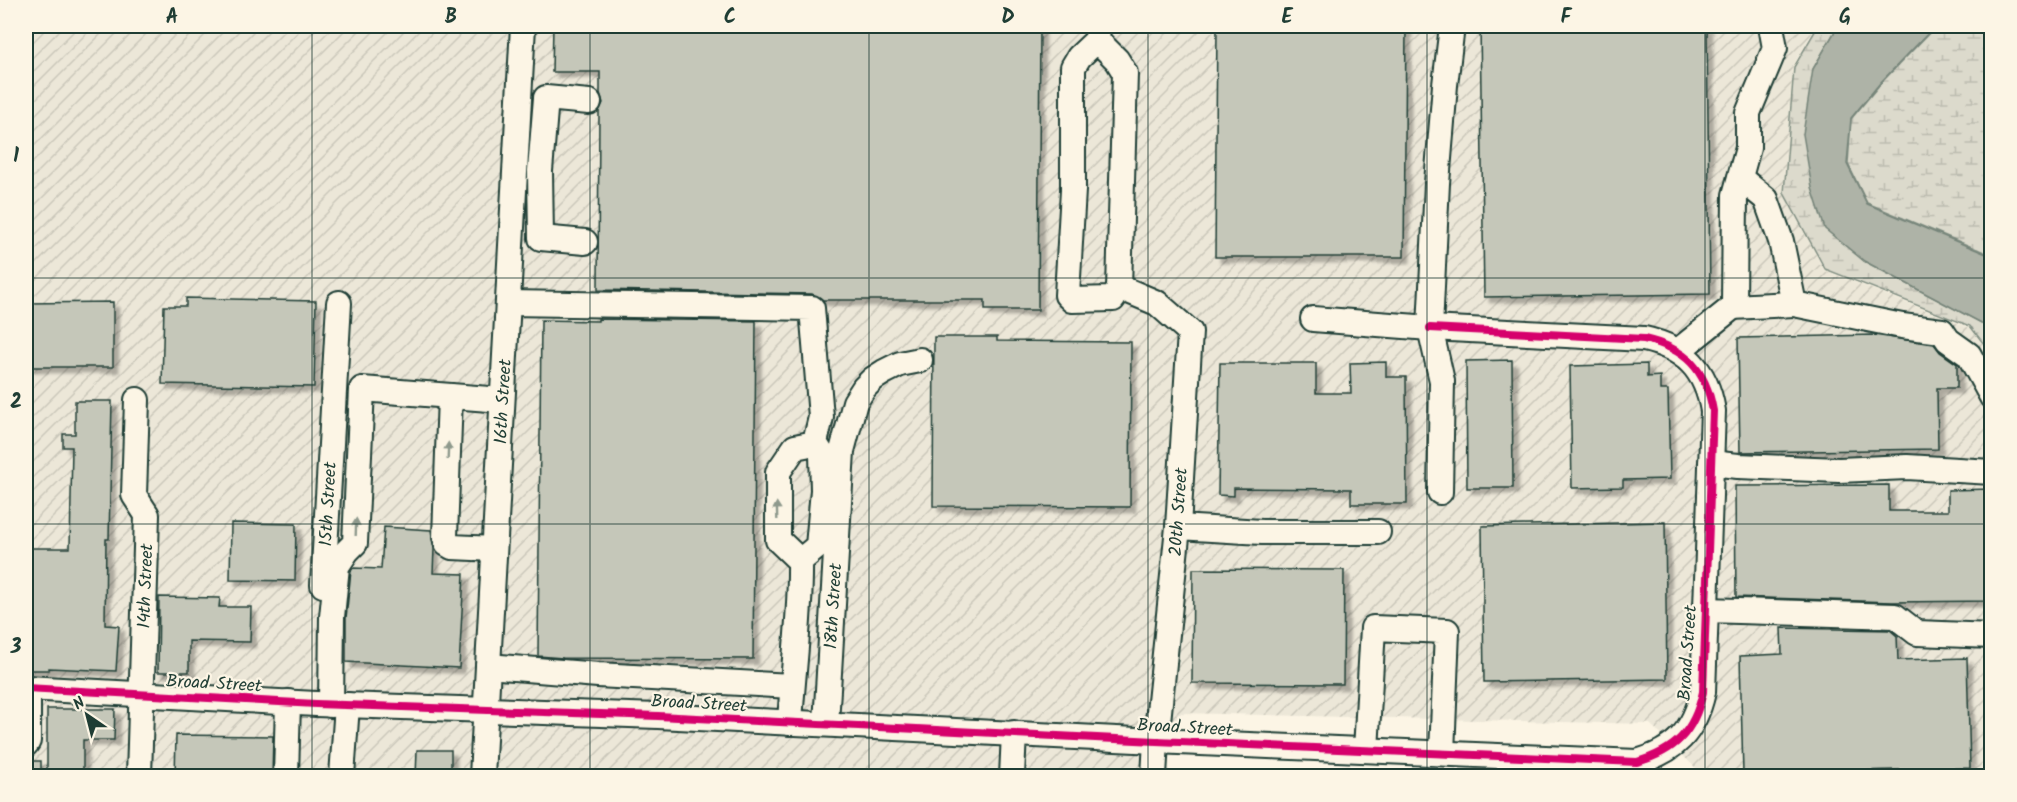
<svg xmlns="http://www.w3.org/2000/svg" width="2017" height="802" font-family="Kalam,sans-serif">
<defs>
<pattern id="industrial-furrows" width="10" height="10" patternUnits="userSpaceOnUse" patternTransform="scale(1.5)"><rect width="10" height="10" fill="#ece7d8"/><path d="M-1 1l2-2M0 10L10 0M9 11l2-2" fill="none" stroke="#cac7ba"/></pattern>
<pattern id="wetland-marsh" width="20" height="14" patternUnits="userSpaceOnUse" patternTransform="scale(1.5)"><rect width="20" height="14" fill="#dcdacc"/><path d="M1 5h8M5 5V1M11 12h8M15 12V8" fill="none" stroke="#bcbcb0"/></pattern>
<filter id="shadow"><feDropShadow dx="5.5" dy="5.5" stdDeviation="1.5" flood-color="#0004"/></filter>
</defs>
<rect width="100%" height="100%" fill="#fcf5e5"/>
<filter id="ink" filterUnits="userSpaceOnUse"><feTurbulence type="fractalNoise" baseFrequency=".0167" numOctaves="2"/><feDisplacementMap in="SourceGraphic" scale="12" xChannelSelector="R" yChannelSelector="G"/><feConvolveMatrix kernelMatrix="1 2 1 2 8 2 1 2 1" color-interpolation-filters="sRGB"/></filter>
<g filter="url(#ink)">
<path fill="url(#industrial-furrows)" d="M26 26H1816L1793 66 1783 193 1824 270 1970 328 1991 355 1992 764 1988 776H1704L1650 724 1181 713 1136 771 1135 776H26Z"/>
<path fill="url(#wetland-marsh)" stroke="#7e8c80" stroke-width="1.5" d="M1818 26H1838L1813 69 1864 261 1991 328V353L1970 326 1825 269 1784 193 1794 67Z
M1936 26H1991V255L1867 203 1848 164 1851 119 1881 83Z"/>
<path fill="#aeb3a7" stroke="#758479" stroke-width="1.5" d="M1838 26H1935L1880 83 1851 118 1847 164 1867 204 1991 256V328L1864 261 1825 229 1812 188 1803 134 1813 69Z"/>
<path fill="#c5c7b9" stroke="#1f3d34" stroke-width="1.5" filter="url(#shadow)" d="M553 26H1040L1038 310H985V300H823L812 294 598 290 599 111 603 103 600 93V72H552Z
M1217 26H1406L1404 257H1215Z
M1480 26H1707L1710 294 1484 297Z
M186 298 316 301 314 387 162 384 164 306H186Z
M113 302V367H29V361H26V303Z
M598 319 756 321 753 659 563 658 538 656 541 320 598 321Z
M1874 335 1934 344 1940 352 1957 364V388H1937L1938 449 1740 452 1738 338Z
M934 337H997V341L1131 342 1130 507 933 506Z
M1512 360 1513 488H1467L1466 361Z
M1386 362V377H1406L1407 504H1351V489L1234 488V496L1218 495 1220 363H1316V393H1351L1350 363Z
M1647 364V377L1660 376V390H1668L1670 479 1623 480V487L1572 488 1570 366Z
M75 401H112L109 539H106L105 625 119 626 116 671 49 668V670H26V548H70L72 447H63V434H75Z
M1889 485V511H1948V490L1992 489V601L1892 602 1736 597 1735 486Z
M1665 522 1667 679 1484 682 1482 526Z
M231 523 296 524 295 581 230 580Z
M384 527 431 530 434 549 433 573 464 574 459 668 346 662V618L351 571 353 568 381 569Z
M1193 569 1344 570 1343 684 1192 683Z
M159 597 220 598 219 607H251L250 642 189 641V672H158Z
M1781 628 1890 630 1897 636 1898 660 1967 658 1970 768 1743 774 1740 656 1782 654Z
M47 709H115L114 740H83V772H47Z
M176 735 273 736 272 777H175Z
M417 750H451V777H416Z
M26 761H41V777H26Z"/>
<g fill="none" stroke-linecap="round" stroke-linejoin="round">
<g stroke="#1f3d34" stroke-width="28">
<g id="minor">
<path d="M1097 40 1117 60 1125 73 1119 289 1113 299 1072 300 1067 295 1073 190V67L1079 57 1097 40 1098 26"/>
<path d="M1740 178 1766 199 1781 241 1794 304 1902 326 1942 331 1948 340 1969 355 1992 397"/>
<path d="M585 242 541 238 540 171 546 98 589 102"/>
<path d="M1119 287 1157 303 1190 332 1178 527 1156 741 1154 776"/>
<path d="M509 303 812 308 821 417 815 443 822 454 823 490 818 546 800 561"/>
<path d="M1732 307 1794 304"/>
<path d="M1678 351 1734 306 1735 195 1748 148V113L1775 48 1771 26"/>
<path d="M450 396 445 537 447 544 452 547 494 549"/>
<path d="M137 400 134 495 147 515 139 776"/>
<path d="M1711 463 1738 466 1839 470 1907 467 1992 472"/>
<path d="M1440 492 1442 381 1430 328 1437 183 1445 85 1452 26"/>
<path d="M1178 527 1262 532H1378"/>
<path id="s1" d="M323 585 339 303"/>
<path d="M1706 610 1895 616 1917 633 1992 636"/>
<path d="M488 666 598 675 792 686"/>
<path d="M26 688 316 704 658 716 1156 741 1637 762C1675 751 1694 732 1703 692L1713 411C1706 369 1685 348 1644 339L1430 328 1313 319"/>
<path d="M331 705 332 617 337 566 347 551 355 543 362 389 502 400"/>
<path d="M790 723C793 669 801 615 800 561L778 540V472L795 447 815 443"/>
<path id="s2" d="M826 724 842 451 855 402 864 388 873 379 884 372 900 364 920 360"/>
<path d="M26 744 28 741V688"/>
<path d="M1366 750 1373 628 1447 631 1442 753"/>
<path d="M286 776 288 702"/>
<path d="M342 776 347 705"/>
<path id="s3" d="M482 776 523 26"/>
<path d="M1012 776 1014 733"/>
</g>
</g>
<use href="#minor" stroke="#fcf5e5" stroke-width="24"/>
<g stroke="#fcf5e5" stroke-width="11">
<path id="cycleway" d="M26 688 316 704 658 716 1156 741 1637 762C1675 751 1694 732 1703 692L1713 411C1706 369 1685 348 1644 339L1430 328"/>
</g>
<use href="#cycleway" stroke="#d6006c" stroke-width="8"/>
</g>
<defs><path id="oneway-solid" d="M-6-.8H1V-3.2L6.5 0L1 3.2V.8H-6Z" transform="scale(1.5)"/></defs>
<g fill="#8e998c">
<use href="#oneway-solid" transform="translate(448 451) rotate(-88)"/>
<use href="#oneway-solid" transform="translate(777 511) rotate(-92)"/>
<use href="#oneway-solid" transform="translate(356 527) rotate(-88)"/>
</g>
</g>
<path fill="none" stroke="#1f3d34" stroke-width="1.5" stroke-opacity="0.55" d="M312 26V776M590 26V776M869 26V776M1148 26V776M1427 26V776M1705 26V776M26 278H1992M26 524H1992"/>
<g text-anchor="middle" stroke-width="4.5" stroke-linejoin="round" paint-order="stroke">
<g font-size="18" fill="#1f3d34" stroke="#fcf5e5">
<text dy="6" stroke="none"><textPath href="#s3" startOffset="375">16th Street</textPath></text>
<text dy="6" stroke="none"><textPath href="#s1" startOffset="81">15th Street</textPath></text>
<text transform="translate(1178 512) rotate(-86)" y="6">20th Street</text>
<text transform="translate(145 586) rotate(-88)" y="6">14th Street</text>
<text dy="6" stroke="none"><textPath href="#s2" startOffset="118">18th Street</textPath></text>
<text transform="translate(1687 653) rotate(-86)" y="6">Broad Street</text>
<text transform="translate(214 683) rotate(3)" y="6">Broad Street</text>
<text transform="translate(699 703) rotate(3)" y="6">Broad Street</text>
<text transform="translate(1185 727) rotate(3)" y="6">Broad Street</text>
</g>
</g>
<rect width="2017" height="802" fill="none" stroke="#fcf5e5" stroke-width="66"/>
<g transform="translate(87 715) rotate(325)" stroke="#fcf5e5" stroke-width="4.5" paint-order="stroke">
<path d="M0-4.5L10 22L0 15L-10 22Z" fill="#1f3d34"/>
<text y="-9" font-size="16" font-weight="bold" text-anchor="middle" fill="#1f3d34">N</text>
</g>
<rect x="33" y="33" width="1951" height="736" fill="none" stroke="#1f3d34" stroke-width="2"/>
<g font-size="20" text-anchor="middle" font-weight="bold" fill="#1f3d34">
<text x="172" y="23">A</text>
<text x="451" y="23">B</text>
<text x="730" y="23">C</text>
<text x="1008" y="23">D</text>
<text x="1287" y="23">E</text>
<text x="1566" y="23">F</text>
<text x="1845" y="23">G</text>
<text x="16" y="162">1</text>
<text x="16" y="408">2</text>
<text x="16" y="653">3</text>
</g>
</svg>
